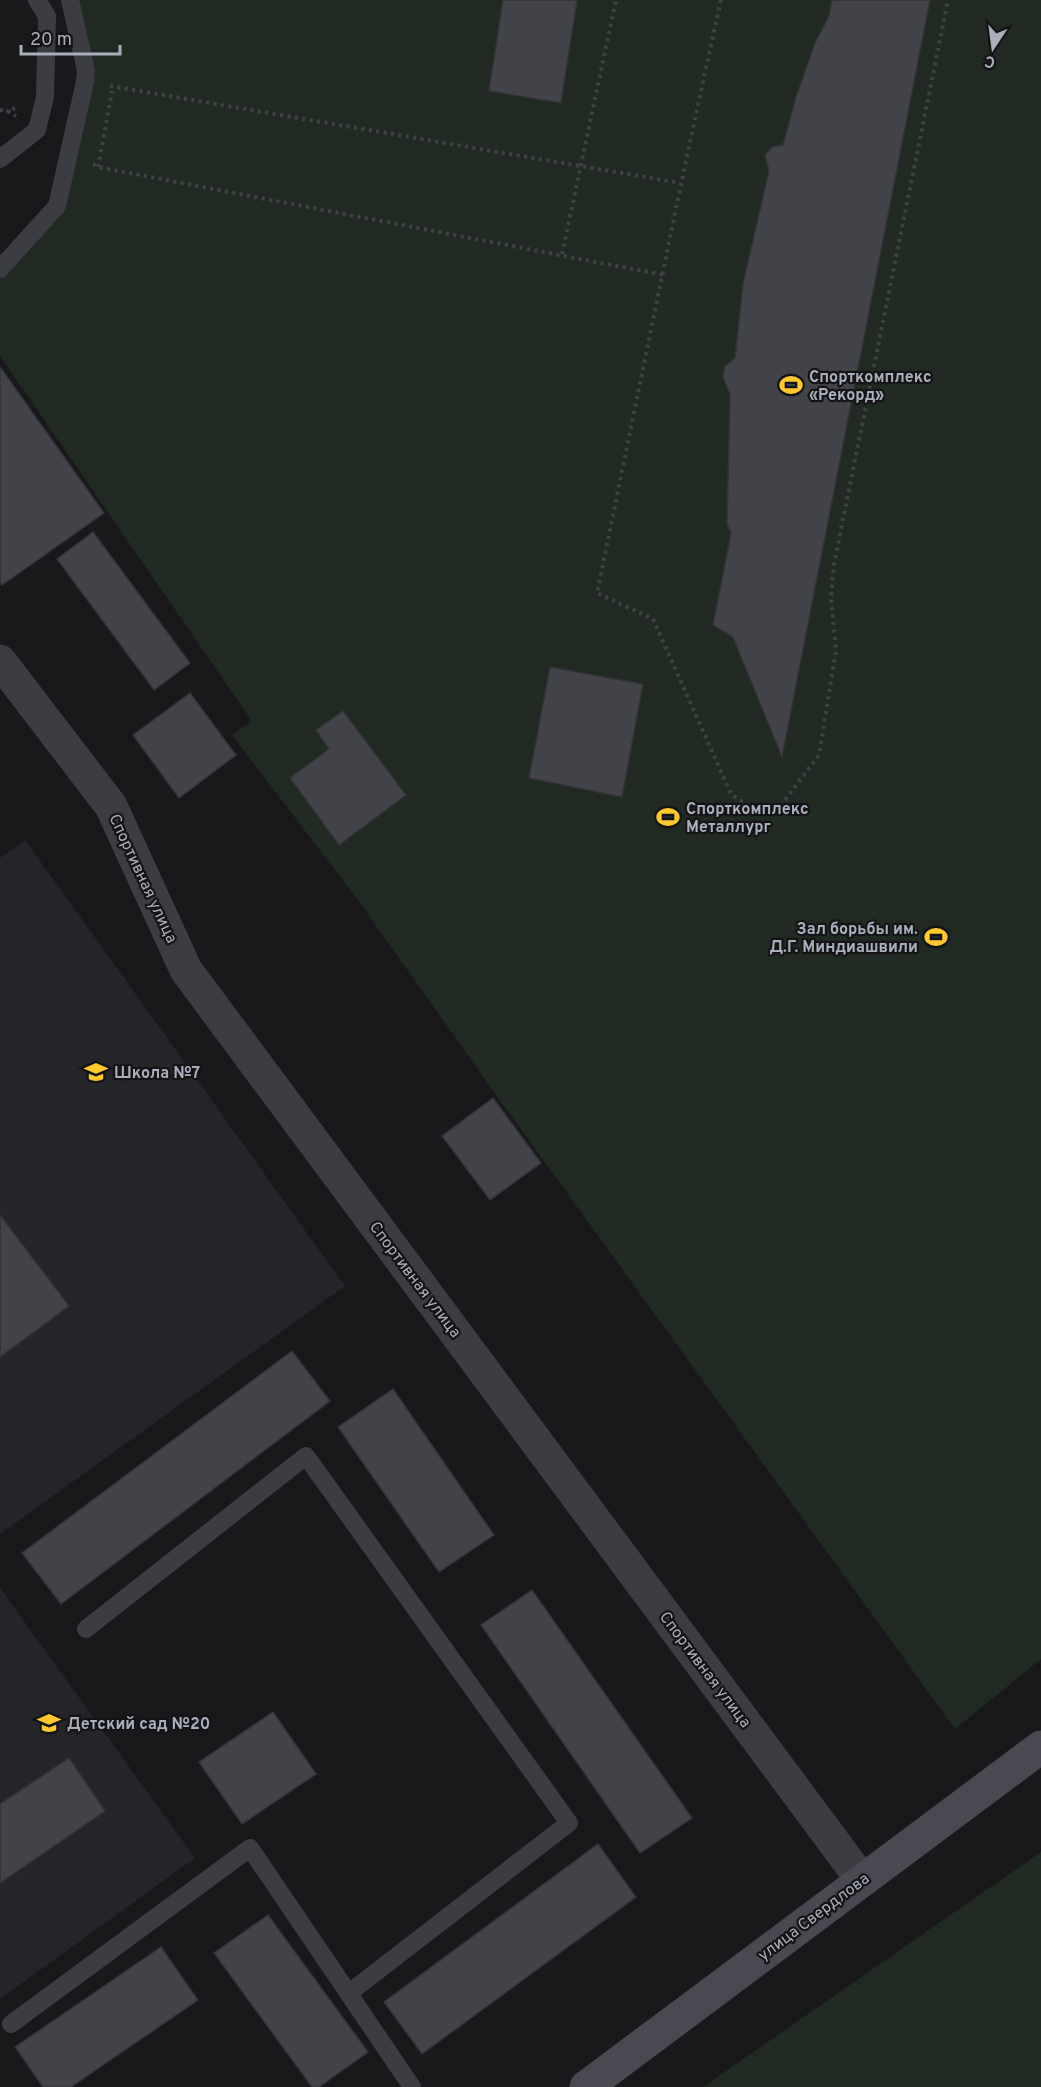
<svg xmlns="http://www.w3.org/2000/svg" width="1041" height="2087" font-family="Overpass,sans-serif">
<rect width="100%" height="100%" fill="#19191c"/>
<path fill="#252529" d="M25 840 345 1286 0 1534V858Z
M0 1588 195 1858 0 1999Z"/>
<path fill="#202a23" d="M70 0H1041V1659L955 1729 494 1092 357 899 232 735 252 721 0 356V269L57 206 85 82Z
M1041 1852V2087H703Z"/>
<path fill="#434449" stroke="#333338" stroke-width="1.5" d="M503 0H577L561 103 489 91Z
M832 0H930L782 757 733 637 713 625 731 533 727 524 730 394 723 377 725 366 735 358 743 284 769 171 765 155 772 147 783 145 796 97 815 43 829 16Z
M0 367 104 513 2 585 0 583Z
M93 532 190 663 154 690 57 559Z
M550 667 643 684 622 797 529 778Z
M190 693 236 755 179 798 133 735Z
M343 711 406 795 339 845 290 778 329 749 316 730Z
M493 1098 541 1163 490 1200 442 1136Z
M0 1215 69 1306 0 1357Z
M292 1351 330 1401 61 1604 22 1553Z
M393 1389 494 1535 439 1572 338 1427Z
M532 1590 692 1818 640 1853 481 1625Z
M273 1712 316 1774 242 1824 199 1762Z
M69 1758 105 1811 0 1883V1804Z
M598 1844 636 1897 422 2054 384 2002Z
M268 1915 368 2052 319 2087H312L214 1953Z
M161 1947 198 2000 71 2087H43L15 2047Z"/>
<g fill="none" stroke-linecap="round" stroke-linejoin="round">
<path stroke="#404148" stroke-width="4" stroke-dasharray="3 4.5" stroke-linecap="butt" d="M721 0C677 197 638 395 597 593L653 619 731 794 753 809H778L819 755 836 651 831 597 834 564 948 0
M110 86 680 183
M15 108 8 111 16 116
M0 110 8 111
M93 164 98 167 664 275
M98 167 112 91
M562 254 616 0"/>
<path stroke="#3c3c43" stroke-width="18" d="M0 159 37 130 45 97 47 16 37 0
M0 269 57 206 85 82 86 70 70 0
M86 1629 306 1456 569 1823 349 1993
M11 2024 250 1848 412 2087"/>
<path stroke="#3c3c43" stroke-width="33" d="M0 661 111 806 186 970 862 1880"/>
<path stroke="#484951" stroke-width="33" d="M586 2087 1041 1747"/>
</g>
<defs>
<g id="stadium-bare" transform="scale(1.8)"><path d="M0-5a6.5 5 0 1 0 0 10a6.5 5 0 1 0 0-10ZM-3.5-1.8h7v3.6h-7Z" fill="#ffc92e" stroke="#141417" stroke-width="2.5" paint-order="stroke"/></g>
<g id="school-bare" transform="scale(1.8)"><path d="M0-5L7-2L0 1L-7-2ZM-4 1L0 2.5L4 1V4Q0 6-4 4Z" fill="#ffc92e" stroke="#141417" stroke-width="2.5" paint-order="stroke"/></g>
</defs>
<g fill-rule="evenodd">
<use href="#stadium-bare" x="791" y="385"/>
<use href="#stadium-bare" x="668" y="817"/>
<use href="#stadium-bare" x="936" y="937"/>
<use href="#school-bare" x="96" y="1072"/>
<use href="#school-bare" x="49" y="1723"/>
</g>
<g text-anchor="middle" stroke-width="4.5" stroke-linejoin="round" paint-order="stroke">
<g font-size="16" font-weight="bold" fill="#abafbc" stroke="#141417" text-anchor="start">
<text x="809" y="382">Спорткомплекс<tspan x="809" dy="18">«Рекорд»</tspan></text>
<text x="686" y="814">Спорткомплекс<tspan x="686" dy="18">Металлург</tspan></text>
<text x="918" y="934" text-anchor="end">Зал борьбы им.<tspan x="918" dy="18">Д.Г. Миндиашвили</tspan></text>
<text x="114" y="1078">Школа №7</text>
<text x="67" y="1729">Детский сад №20</text>
</g>
<g font-size="16" fill="#abafbc" stroke="#141417">
<text transform="translate(144 878) rotate(65)" y="6">Спортивная улица</text>
<text transform="translate(416 1279) rotate(53)" y="6">Спортивная улица</text>
<text transform="translate(706 1669) rotate(53)" y="6">Спортивная улица</text>
<text transform="translate(813 1916) rotate(-37)" y="6">улица Свердлова</text>
</g>
</g>
<g transform="translate(993 48) rotate(193)" stroke="#141417" stroke-width="4.5" paint-order="stroke">
<path d="M0-4.5L10 22L0 15L-10 22Z" fill="#abafbc"/>
<text y="-9" font-size="16" font-weight="bold" text-anchor="middle" fill="#abafbc">С</text>
</g>
<path d="M21 45v9h99v-9" fill="none" stroke="#abafbc" stroke-width="3"/>
<text x="30" y="45" font-size="18" fill="#abafbc" stroke="#141417" stroke-width="4.5" paint-order="stroke">20 m</text>
</svg>
